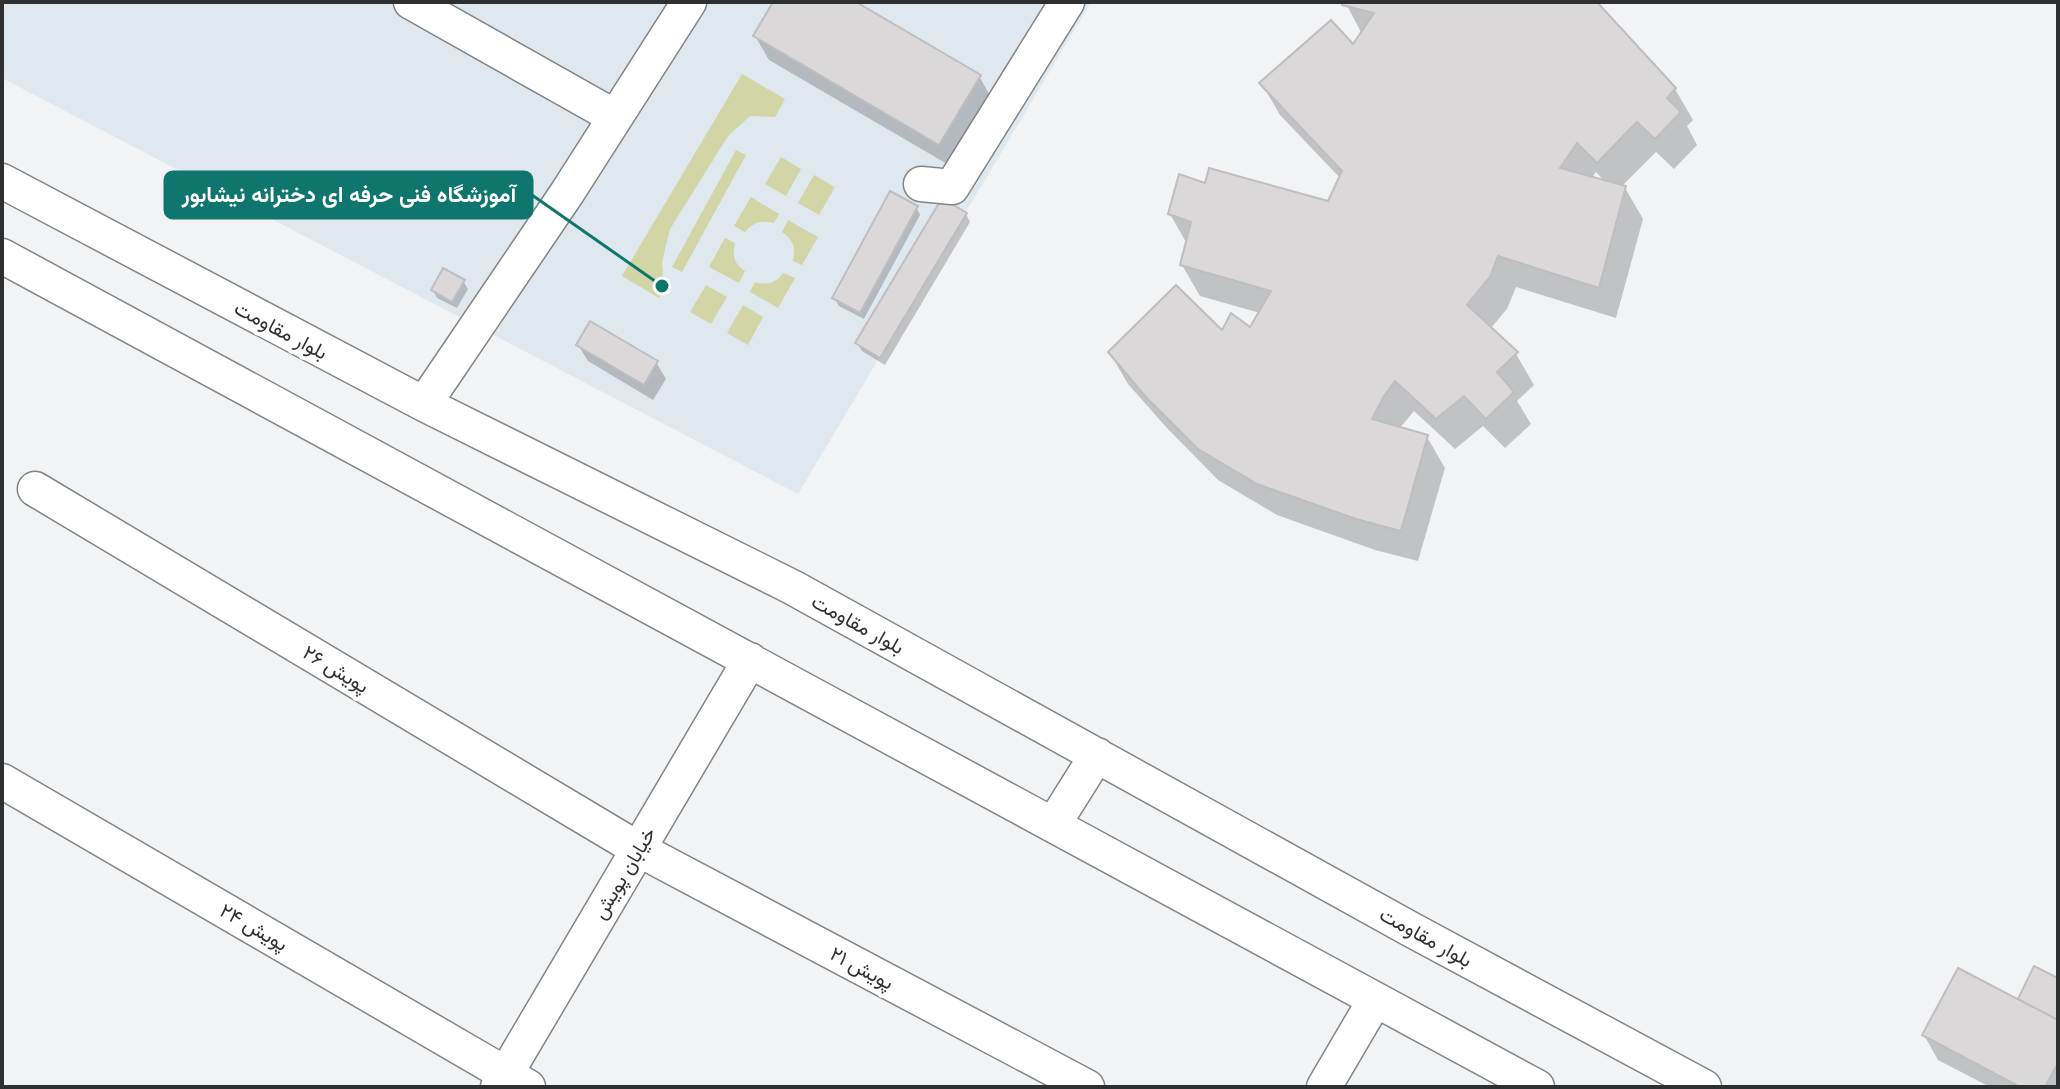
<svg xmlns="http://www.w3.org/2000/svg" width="2060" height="1089" font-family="'Noto Sans',Vazirmatn,sans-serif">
<rect width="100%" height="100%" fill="#f1f3f4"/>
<path fill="#e0e8ef" d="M2 2H1091L798 494 2 78Z"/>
<path fill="#d2d5a5" d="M742 74 785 99 775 117 750 116 728 136 670 229 662 262 663 276 667 283 659 298 622 276Z
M736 150 746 155 682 272 672 267Z
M781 157 801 169 786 196 765 184Z
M814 175 835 187 819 215 798 203Z
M751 197 779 214 774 223C762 220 753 222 745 232L734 226Z
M788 220 818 237 802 265 793 261C796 248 793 239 782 232Z
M725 238 735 243C732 256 734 264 745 271L739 283 709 267Z
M783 273 795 278 778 308 750 292 755 282C767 286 776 283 783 273Z
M706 285 727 297 711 324 690 312Z
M743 305 763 317 748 345 727 333Z"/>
<path fill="#0003" fill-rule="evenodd" d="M775 2H852L979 76 993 101 954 168 769 60 755 36Z
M1345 2H1593L1675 89 1693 120 1687 126 1697 145 1674 169 1656 152 1621 187 1625 188 1643 219 1616 318 1516 287 1507 309 1490 329 1516 354 1534 385 1517 401 1531 424 1505 448 1483 426 1455 449 1414 411 1399 429 1427 437 1445 468 1418 561 1375 550 1277 515 1218 480 1166 427 1128 384 1110 353 1251 330 1260 313 1200 296 1182 265 1187 244 1170 214 1206 186 1329 204 1341 179 1280 115 1262 84 1353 47 1362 34ZM1596 172 1606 183 1591 179Z
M916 207 920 215 864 319 839 306 834 298Z
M966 214 970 222 885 365 862 351 857 343Z
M463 281 468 289 457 308 437 298 433 290Z
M578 345 656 362 666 379 653 400 588 361Z
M2035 969 2058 980V1087H1990L1938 1060 1924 1035 2019 1002Z"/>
<path fill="#dad8d9" stroke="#bfbdbe" stroke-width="2" d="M773 2H856L981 75 939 145 753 36Z
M1343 2H1597L1676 88 1667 98 1681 112 1655 139 1637 122 1597 163 1577 143 1560 168 1626 186 1599 288 1498 256 1490 277 1467 305 1518 352 1497 372 1514 392 1486 419 1464 396 1436 419 1395 381 1384 396 1372 419 1428 435 1401 531 1356 519 1257 484 1198 449 1145 396 1108 352 1176 285 1222 330 1231 313 1250 327 1271 291 1180 265 1191 222 1168 214 1179 174 1205 183 1209 168 1328 201 1342 171 1259 83 1331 20 1353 44 1374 13 1342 5Z
M890 191 918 206 860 313 832 298Z
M942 198 967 213 880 358 855 343Z
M443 268 465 280 452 302 431 290Z
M590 321 658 361 644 385 576 345Z
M2034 966 2058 978V1020L2018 999Z
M1958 968 2058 1020V1063L2045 1087H2020L1922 1035Z"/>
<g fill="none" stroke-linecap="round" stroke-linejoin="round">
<g stroke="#828485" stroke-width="37">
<path id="minor" d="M411 2 615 117
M2 181 424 404 792 587 1412 930 1704 1087
M921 184 952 187 1067 2
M2 256 1537 1087
M424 404 567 193 689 2
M35 489 638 849 1087 1087
M2 781 528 1087
M1053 825 1097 755
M498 1087 750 660
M1324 1087 1375 1000"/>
</g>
<use href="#minor" stroke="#fff" stroke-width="34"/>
</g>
<g text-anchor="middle" stroke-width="8" stroke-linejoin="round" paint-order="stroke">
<g font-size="20" fill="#2e2f30" stroke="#fff">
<text transform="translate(281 330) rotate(28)" y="7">بلوار مقاومت</text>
<text transform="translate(858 624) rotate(29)" y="7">بلوار مقاومت</text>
<text transform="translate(336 669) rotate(31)" y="7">پویش ۲۶</text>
<text transform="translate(624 873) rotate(-59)" y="7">خیابان پویش</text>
<text transform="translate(254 927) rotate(30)" y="7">پویش ۲۴</text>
<text transform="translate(1426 937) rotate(29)" y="7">بلوار مقاومت</text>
<text transform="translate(862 968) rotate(28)" y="7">پویش ۲۱</text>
</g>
</g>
<path fill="none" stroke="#0f766e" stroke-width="3" d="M662 286L532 195"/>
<circle fill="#0f766e" stroke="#fff" stroke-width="3" cx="662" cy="286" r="8"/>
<rect fill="#0f766e" stroke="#0f766e" stroke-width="3" x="165" y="172" width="367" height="46" rx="8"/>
<g font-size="22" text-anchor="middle" font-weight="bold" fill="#fff">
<text x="349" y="202">آموزشگاه فنی حرفه ای دخترانه نیشابور</text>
</g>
<rect width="2060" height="1089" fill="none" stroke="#2e2f30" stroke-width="8"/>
</svg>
